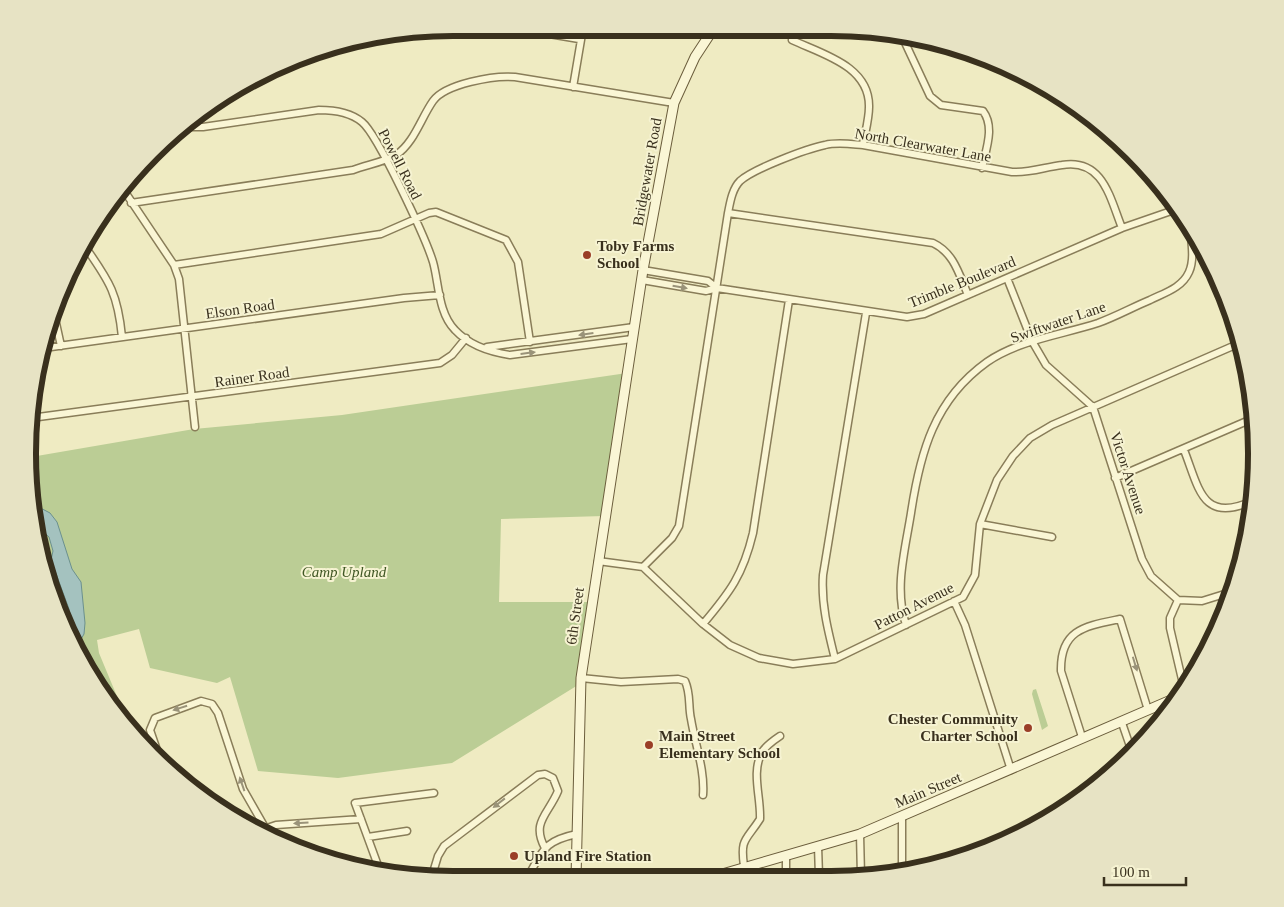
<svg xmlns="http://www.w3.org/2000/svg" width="1284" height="907" font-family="Georgia,serif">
<rect width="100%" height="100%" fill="#efebc2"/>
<path fill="#bbcd95" d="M627 373 604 516 501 519 499 602H592L578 685 452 763 338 778 258 771 230 677 217 683 150 668 139 629 97 640 99 653 131 730 71 642 31 509V457L194 429 342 415Z
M1036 689 1048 726 1042 730 1032 694 1033 690Z"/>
<path fill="#a4c2bf" stroke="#6b908e" d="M413 33 387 41 343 42Z
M31 503 50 513 57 522 72 569 81 582 85 623 84 634 76 648 67 626 69 609 51 560 53 551 49 537 36 525Z"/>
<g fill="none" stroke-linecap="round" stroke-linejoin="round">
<g stroke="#897d59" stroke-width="9">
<path id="street" d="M514 28 579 39
M901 34 930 96 941 105 983 111C995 127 986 149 982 168
M792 40C822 54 870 66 869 107 869 119 865 133 863 145
M573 87 583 28
M185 127H203L319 110C334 110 350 112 362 122 378 135 426 239 433 262 439 283 438 313 455 330 469 345 490 352 510 355L632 339
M123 189 174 265 179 279 195 427
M131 203 353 170C366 165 384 162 396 155 414 143 421 118 433 101 445 84 494 75 515 77L674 103
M728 213 933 243C954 253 959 274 968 295
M86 248C110 282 118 295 122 337
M174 265 381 234 429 213 436 212 506 240 518 262 530 342
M643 270 708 281 717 288
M1007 278 1032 341 1046 365 1093 407 1142 559 1151 576 1178 600 1170 618V628L1184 688
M642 280 706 291 717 288 907 317 924 314 1122 228 1177 209
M54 314 61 346
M487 347 634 327
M44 348 404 298 440 295
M31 418 440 363 452 355 466 338
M1184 450C1199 488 1202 524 1252 501
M1115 478 1254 418
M980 524 1052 537
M598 561 643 567 703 624 730 645 759 658 793 664 835 659 963 597 975 575 980 524 997 480 1013 456 1030 438 1052 425 1240 343
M643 567 672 538 679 526 728 213C730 203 732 189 740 181 753 169 806 149 825 145 837 142 850 144 863 145L1012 172C1030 173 1045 167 1062 165 1103 158 1110 198 1122 228
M1178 600 1202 601 1231 592
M954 601 965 625 1011 770
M703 624C730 592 743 575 753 533L789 300
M906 625C894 588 905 551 911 513 920 453 934 400 987 362 1019 340 1061 335 1098 323 1115 317 1133 307 1150 300 1164 293 1182 288 1189 272 1195 259 1191 241 1190 227
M835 659C828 631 821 604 823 575L866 313
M581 678 621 682 678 679 685 681C691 694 688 706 691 719 695 744 705 770 703 795
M1122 723 1132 752
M1082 737 1061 671C1060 629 1086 626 1120 619L1148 710
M160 759 150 730 155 718 201 701 212 704 218 713 243 789 271 838
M902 817V871
M258 831 276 825 361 819
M860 834 861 876
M368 837 407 831
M818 846 819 876
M744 866C740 838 746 841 760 819 761 797 751 772 762 752 766 746 774 740 780 736
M380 871 355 803 434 793
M786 876V856
M527 878C543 851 543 841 577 834
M431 879 438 856 444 846 538 775 545 774 553 778 558 791C548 815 531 822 545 848"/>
</g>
<g stroke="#6b5d3c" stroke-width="11">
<path id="secondary" d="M712 877 860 834 1178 697
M576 878 581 678 643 270 674 103 695 57 714 28"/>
</g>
<use href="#street" stroke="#faf6d5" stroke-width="6"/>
<use href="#secondary" stroke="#faf6d5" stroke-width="9"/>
</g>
<defs><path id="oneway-solid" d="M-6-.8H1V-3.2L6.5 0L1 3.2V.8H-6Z" transform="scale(1.25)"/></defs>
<g fill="#9a9379">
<use href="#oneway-solid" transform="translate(680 287) rotate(10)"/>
<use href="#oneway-solid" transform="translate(586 334) rotate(172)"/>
<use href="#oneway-solid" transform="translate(528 353) rotate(-7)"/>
<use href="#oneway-solid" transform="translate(1135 664) rotate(73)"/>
<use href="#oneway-solid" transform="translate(180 708) rotate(162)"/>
<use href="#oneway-solid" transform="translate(242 784) rotate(-109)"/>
<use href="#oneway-solid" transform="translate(499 803) rotate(142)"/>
<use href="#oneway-solid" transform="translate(301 823) rotate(176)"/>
</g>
<g fill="#9a3e27" stroke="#f6f3d2" stroke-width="2">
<circle cx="587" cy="255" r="5"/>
<circle cx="1028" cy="728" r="5"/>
<circle cx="649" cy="745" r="5"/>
<circle cx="514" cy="856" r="5"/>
</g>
<g text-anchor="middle" stroke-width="4" stroke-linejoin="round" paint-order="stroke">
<g font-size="15" fill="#39301d" stroke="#f6f3d2">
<text transform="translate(923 145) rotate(10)" y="5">North Clearwater Lane</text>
<text transform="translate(400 164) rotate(63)" y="5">Powell Road</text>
<text transform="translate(647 172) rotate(-80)" y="5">Bridgewater Road</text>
<text transform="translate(962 282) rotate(-22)" y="5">Trimble Boulevard</text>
<text transform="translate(240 309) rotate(-8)" y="5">Elson Road</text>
<text transform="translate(1058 322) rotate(-19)" y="5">Swiftwater Lane</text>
<text transform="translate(252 377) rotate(-8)" y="5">Rainer Road</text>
<text transform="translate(1128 473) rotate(72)" y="5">Victor Avenue</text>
<text transform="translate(914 606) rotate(-27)" y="5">Patton Avenue</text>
<text transform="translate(575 616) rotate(-82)" y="5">6th Street</text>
<text transform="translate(928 790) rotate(-23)" y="5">Main Street</text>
</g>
<g font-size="15" font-weight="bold" fill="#39301d" stroke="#f6f3d2" text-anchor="start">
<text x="597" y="251">Toby Farms<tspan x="597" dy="17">School</tspan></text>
<text x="1018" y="724" text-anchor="end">Chester Community<tspan x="1018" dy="17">Charter School</tspan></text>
<text x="659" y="741">Main Street<tspan x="659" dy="17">Elementary School</tspan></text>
<text x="524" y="861">Upland Fire Station</text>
</g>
<g font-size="15" font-style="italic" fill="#3f5623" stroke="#f6f3d2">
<text x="344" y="577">Camp Upland</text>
</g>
</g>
<path d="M0 0H1284V907H0ZM453 36H831A417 417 0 0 1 1248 453V454A417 417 0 0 1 831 871H453A417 417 0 0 1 36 454V453A417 417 0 0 1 453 36Z" fill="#e7e3c4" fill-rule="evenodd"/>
<path fill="none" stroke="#39301d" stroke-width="6" d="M453 36H831A417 417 0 0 1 1248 453V454A417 417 0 0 1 831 871H453A417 417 0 0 1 36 454V453A417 417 0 0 1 453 36Z"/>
<path d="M1104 877v8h82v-8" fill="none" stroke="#39301d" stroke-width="2.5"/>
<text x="1112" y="877" font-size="15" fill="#39301d" stroke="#f6f3d2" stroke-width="4" paint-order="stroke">100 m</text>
</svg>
